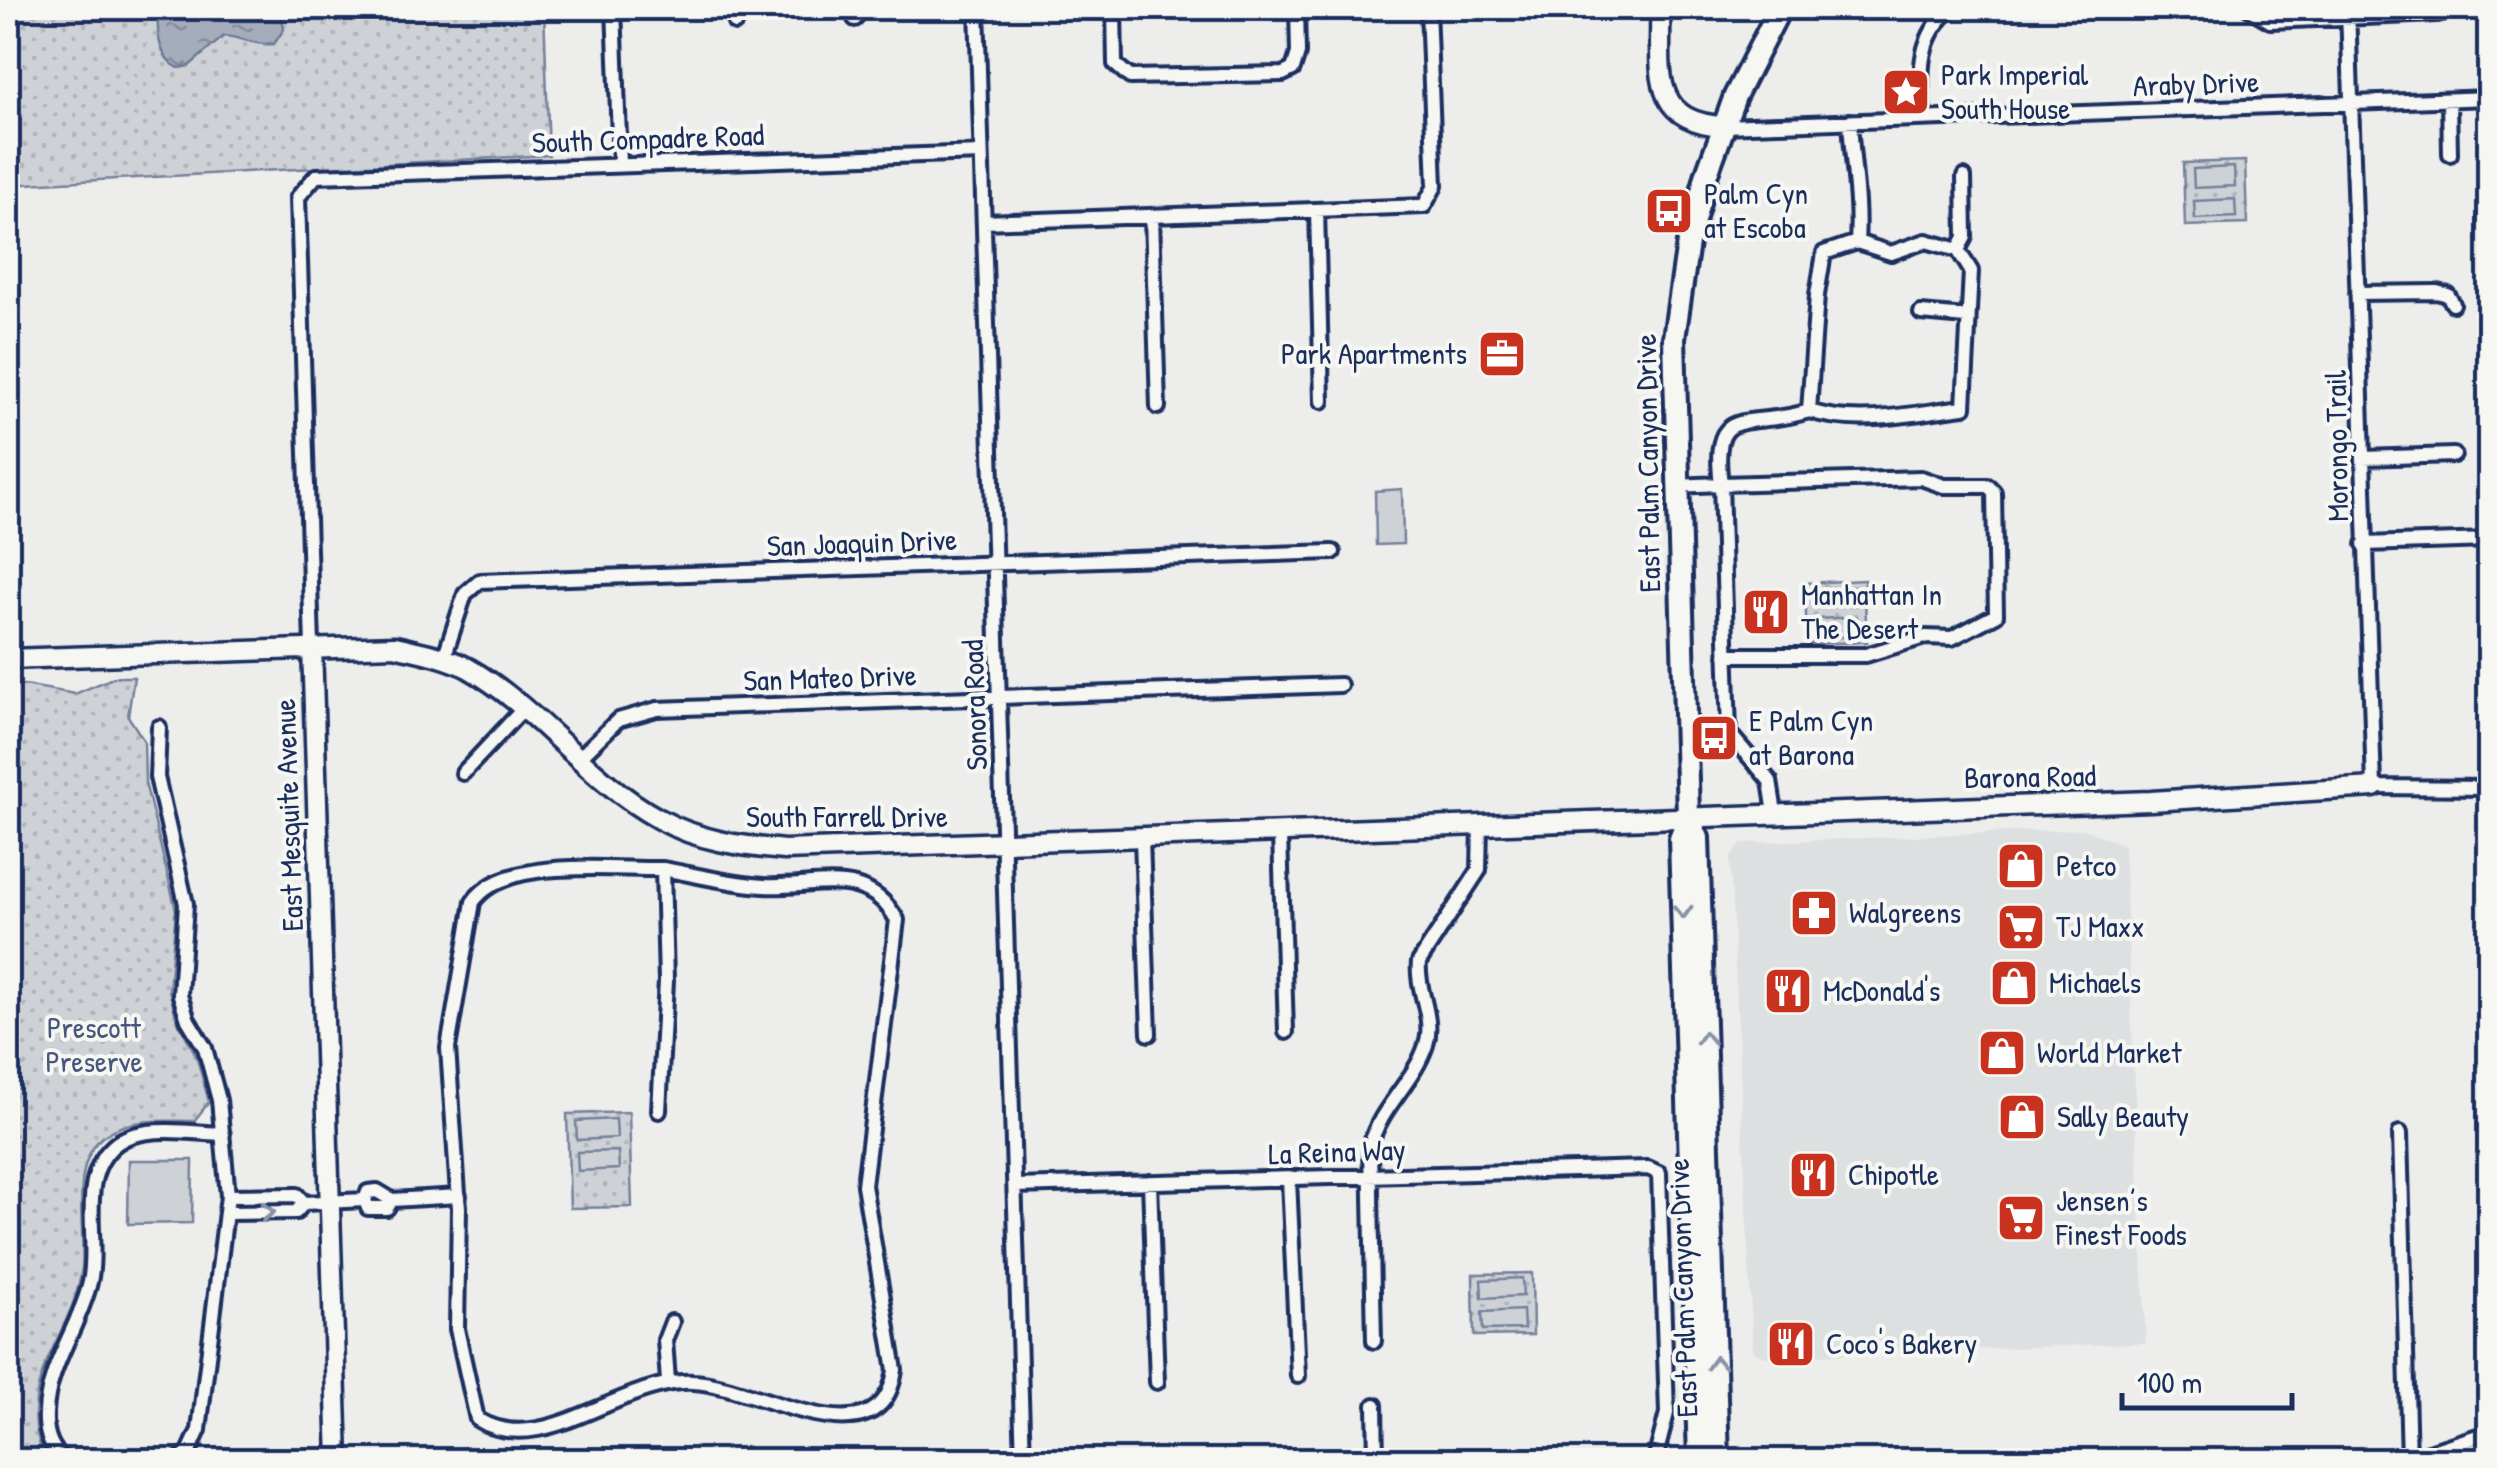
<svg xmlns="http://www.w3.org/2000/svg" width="2497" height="1468" font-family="'Patrick Hand',sans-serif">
<defs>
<pattern id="grass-dots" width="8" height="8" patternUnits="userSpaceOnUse" patternTransform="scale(2.5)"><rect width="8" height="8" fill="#ced2d7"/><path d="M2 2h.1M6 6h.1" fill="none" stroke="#b0b5bb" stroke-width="1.8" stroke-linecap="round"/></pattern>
<pattern id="water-ripples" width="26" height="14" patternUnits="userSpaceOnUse" patternTransform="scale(2.5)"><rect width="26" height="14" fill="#a5acbc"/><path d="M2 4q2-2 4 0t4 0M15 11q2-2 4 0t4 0" fill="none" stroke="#868c9c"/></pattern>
</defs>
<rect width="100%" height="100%" fill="#edeeec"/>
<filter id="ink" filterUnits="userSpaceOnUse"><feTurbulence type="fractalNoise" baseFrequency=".01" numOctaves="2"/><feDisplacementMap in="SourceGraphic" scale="20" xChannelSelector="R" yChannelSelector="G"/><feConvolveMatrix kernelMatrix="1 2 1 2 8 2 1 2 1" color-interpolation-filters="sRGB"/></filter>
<g filter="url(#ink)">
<path fill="#dde0e1" d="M2083 829 2124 845 2146 1343 1767 1357 1753 1352 1730 859 1742 843Z"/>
<path fill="url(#grass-dots)" stroke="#74809a" stroke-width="2.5" d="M8 8H544L549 155 8 185Z
M2245 161 2247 224 2185 226 2183 163Z
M1864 580 1867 642 1807 644 1805 583Z
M115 677H134L128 716 144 741 145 782 176 910 169 990 177 1020 196 1055 209 1102 194 1121C165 1121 131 1117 105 1135 68 1162 86 1229 82 1267 74 1336 17 1373 41 1449L34 1460H8V687L24 685 75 694Z
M629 1112 632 1207 570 1208 567 1114Z
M1532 1273 1533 1335 1474 1336 1473 1274Z"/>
<path fill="#ced2d7" stroke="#74809a" stroke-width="2.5" d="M2234 167 2235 186 2194 188 2193 169Z
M2235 199 2236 217 2195 219 2194 201Z
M1402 489 1403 544 1376 545 1375 491Z
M1857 587 1858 605 1817 607 1816 588Z
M1857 617 1858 636 1817 638V619Z
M616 1119 617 1138 577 1140 576 1121Z
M618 1151 619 1169 578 1171 577 1152Z
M129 1160H193L192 1223 128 1224Z
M1522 1278 1523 1296 1482 1298 1481 1280Z
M1523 1310 1524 1329 1483 1330 1482 1312Z"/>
<path fill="url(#water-ripples)" stroke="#6e7a96" stroke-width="2.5" d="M159 8H280L284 29 274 44C254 46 243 37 224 36L189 66 179 68C157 58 156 28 159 8Z"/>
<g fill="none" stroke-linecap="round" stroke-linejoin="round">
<g stroke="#1b2f5e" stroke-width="20">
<path id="street" d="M614 8 620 164
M734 8 735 23
M855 8V19
M977 8 1023 1460
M1114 8 1115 64 1130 77 1283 74 1293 69 1298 53 1297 8
M2248 8 2270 21 2437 14 2459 8
M2348 8 2374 787 2490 788
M2449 100 2450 154
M1923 118C1921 74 1915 39 1952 8
M1850 121C1852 163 1860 200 1857 242
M1724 126 2490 98
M1317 210 1322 401
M1152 216 1158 407
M984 222 1424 206 1435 186 1428 8
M1926 241 1958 250 1971 271 1964 407C1912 413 1860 427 1809 411L1817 295 1824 253 1857 242 1891 253Z
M1958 250 1965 237 1964 177
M2357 293 2437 292 2448 295 2453 304
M1921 313 1966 317
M2363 458 2454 455
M1675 486 1721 484 1729 733 1770 781 1775 813
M2364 544 2490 540
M312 646 298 197 316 176 981 153
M1726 655H1866L1925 637 1952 638 1996 615 1994 492 1988 486H1944L1921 478 1721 484C1710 400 1748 431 1809 411
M444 658 465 594 480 581 1333 552
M159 727 157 777 186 904 180 995 188 1020 205 1048 219 1100 228 1196 199 1430 189 1452 178 1460
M579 758 618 720 657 709 1340 685
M463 773 524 708
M1280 834 1286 1032
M1142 839 1149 1034
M663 869C696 875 730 884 764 886 815 889 866 865 897 920L864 1185 895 1370C881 1468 755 1384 693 1382 622 1378 542 1461 477 1419L457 1329 459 1208 448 1048 473 902C504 856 610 870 663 869Z
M659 1111 666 981 663 869
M2400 1133 2409 1460
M1289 1179 1298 1376
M1150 1182 1157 1382
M1015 1186 1648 1168 1659 1173 1667 1413 1655 1460
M228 1196 297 1195 304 1203
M392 1200 387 1208H368L365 1200 368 1192 377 1191 392 1200 459 1196
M228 1213 296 1212 304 1203 365 1200
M1374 1341 1370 1146C1380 1107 1414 1082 1426 1045 1435 1017 1416 991 1419 962L1479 870 1480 826
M668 1381 665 1340 672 1322
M1375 1405 1376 1460
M65 1460C50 1449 45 1432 46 1413 47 1367 80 1326 90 1282 100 1238 75 1175 117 1143 143 1124 192 1133 223 1134
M2405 1460 2490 1432
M2438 1460 2490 1446"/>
</g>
<g stroke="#1b2f5e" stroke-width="25">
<path id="secondary" d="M1660 8C1662 67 1647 122 1724 126
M312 646 338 1460
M8 659 395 646C419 652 445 656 468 668 539 708 587 780 659 819 699 841 740 846 784 850L2151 801 2374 787"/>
</g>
<g stroke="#1b2f5e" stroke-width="28">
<path id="primary" d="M1688 816 1698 838 1718 1460
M1699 1460 1680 839 1688 816 1674 338 1688 243 1707 173 1735 96 1780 8"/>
</g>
<use href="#street" stroke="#f6f6f2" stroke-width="12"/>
<use href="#secondary" stroke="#f6f6f2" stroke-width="18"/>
<use href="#primary" stroke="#f6f6f2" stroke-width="20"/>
</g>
<defs><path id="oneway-chevron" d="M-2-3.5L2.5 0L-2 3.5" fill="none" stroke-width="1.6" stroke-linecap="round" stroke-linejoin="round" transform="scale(2.5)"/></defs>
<g stroke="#8892a8">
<use href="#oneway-chevron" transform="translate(1683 912) rotate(88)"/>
<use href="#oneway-chevron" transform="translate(1705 1038) rotate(-92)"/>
<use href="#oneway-chevron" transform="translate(268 1212) rotate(-1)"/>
<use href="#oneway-chevron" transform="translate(1716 1363) rotate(-92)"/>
</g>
</g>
<defs>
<g id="sight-square" transform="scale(2.5)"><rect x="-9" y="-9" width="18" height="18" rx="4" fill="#c8321e" stroke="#f6f6f2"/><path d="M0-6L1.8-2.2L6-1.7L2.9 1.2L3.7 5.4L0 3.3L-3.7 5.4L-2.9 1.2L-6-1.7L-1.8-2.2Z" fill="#fff"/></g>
<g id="bus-square" transform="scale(2.5)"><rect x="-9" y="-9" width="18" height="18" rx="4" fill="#c8321e" stroke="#f6f6f2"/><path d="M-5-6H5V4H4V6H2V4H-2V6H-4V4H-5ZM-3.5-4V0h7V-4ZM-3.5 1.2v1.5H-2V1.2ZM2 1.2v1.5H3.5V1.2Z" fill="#fff"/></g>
<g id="office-square" transform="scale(2.5)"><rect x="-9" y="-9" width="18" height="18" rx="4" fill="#c8321e" stroke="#f6f6f2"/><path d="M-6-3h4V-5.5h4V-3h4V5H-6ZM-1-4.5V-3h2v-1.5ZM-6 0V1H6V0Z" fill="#fff"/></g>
<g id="restaurant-square" transform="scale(2.5)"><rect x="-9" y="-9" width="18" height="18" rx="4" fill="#c8321e" stroke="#f6f6f2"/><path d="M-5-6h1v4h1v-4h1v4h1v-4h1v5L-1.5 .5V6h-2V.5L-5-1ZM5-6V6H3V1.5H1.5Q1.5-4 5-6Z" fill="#fff"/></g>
<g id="shop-square" transform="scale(2.5)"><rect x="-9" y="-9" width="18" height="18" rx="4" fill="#c8321e" stroke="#f6f6f2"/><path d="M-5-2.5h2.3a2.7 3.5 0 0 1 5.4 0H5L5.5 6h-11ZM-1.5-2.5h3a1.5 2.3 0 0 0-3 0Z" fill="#fff"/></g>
<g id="pharmacy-square" transform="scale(2.5)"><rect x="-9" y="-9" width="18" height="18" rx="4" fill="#c8321e" stroke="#f6f6f2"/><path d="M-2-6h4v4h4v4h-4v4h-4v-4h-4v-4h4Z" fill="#fff"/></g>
<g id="supermarket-square" transform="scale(2.5)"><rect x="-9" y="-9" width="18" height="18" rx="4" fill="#c8321e" stroke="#f6f6f2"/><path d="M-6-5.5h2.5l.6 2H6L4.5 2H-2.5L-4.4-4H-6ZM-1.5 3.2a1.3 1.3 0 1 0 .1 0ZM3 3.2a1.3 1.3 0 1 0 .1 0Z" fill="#fff"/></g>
</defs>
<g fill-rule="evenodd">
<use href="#sight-square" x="1906" y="92"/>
<use href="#bus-square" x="1669" y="211"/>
<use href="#office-square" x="1502" y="354"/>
<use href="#restaurant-square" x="1766" y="612"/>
<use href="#bus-square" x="1714" y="738"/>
<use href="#shop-square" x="2021" y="866"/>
<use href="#pharmacy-square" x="1814" y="913"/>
<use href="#supermarket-square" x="2021" y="927"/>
<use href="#shop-square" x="2014" y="983"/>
<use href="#restaurant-square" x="1788" y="991"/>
<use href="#shop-square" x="2002" y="1053"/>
<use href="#shop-square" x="2022" y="1117"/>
<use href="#restaurant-square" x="1813" y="1175"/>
<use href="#supermarket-square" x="2021" y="1218"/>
<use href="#restaurant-square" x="1791" y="1344"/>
</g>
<g text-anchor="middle" stroke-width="8" stroke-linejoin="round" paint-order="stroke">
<g font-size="30" fill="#1b2f5e" stroke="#f6f6f2" text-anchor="start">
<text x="1941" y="85">Park Imperial<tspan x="1941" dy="34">South House</tspan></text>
<text x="1704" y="204">Palm Cyn<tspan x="1704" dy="34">at Escoba</tspan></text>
<text x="1467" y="364" text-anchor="end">Park Apartments</text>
<text x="1801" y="605">Manhattan In<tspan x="1801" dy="34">The Desert</tspan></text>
<text x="1749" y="731">E Palm Cyn<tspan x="1749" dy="34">at Barona</tspan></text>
<text x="2056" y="876">Petco</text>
<text x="1849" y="923">Walgreens</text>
<text x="2056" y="937">TJ Maxx</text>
<text x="2049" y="993">Michaels</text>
<text x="1823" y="1001">McDonald's</text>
<text x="2037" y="1063">World Market</text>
<text x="2057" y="1127">Sally Beauty</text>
<text x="1848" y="1185">Chipotle</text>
<text x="2056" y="1211">Jensen’s<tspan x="2056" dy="34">Finest Foods</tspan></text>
<text x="1826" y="1354">Coco's Bakery</text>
</g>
<g font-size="30" fill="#1b2f5e" stroke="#f6f6f2">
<text transform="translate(2196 84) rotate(-2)" y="10">Araby Drive</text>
<text transform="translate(648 139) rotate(-2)" y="10">South Compadre Road</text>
<text transform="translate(2337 446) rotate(-91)" y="10">Morongo Trail</text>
<text transform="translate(1648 463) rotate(-91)" y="10">East Palm Canyon Drive</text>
<text transform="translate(862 543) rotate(-2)" y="10">San Joaquin Drive</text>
<text transform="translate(830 678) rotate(-2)" y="10">San Mateo Drive</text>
<text transform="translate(975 705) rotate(-92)" y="10">Sonora Road</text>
<text transform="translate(2030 777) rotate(-1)" y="10">Barona Road</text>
<text transform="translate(289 815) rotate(-92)" y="10">East Mesquite Avenue</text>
<text x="847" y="827">South Farrell Drive</text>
<text transform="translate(1337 1152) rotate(-2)" y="10">La Reina Way</text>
<text transform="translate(1683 1288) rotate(-92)" y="10">East Palm Canyon Drive</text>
</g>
<g font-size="30" fill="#48587c" stroke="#f6f6f2">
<text x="94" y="1038">Prescott<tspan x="94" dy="34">Preserve</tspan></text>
</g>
</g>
<rect width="2497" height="1468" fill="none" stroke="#f6f6f2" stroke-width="40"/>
<rect x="20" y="20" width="2457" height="1428" fill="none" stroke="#1b2f5e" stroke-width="4" filter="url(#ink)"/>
<path d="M2122 1393v15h170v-15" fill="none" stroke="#1b2f5e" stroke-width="5"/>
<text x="2137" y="1393" font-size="30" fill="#1b2f5e" stroke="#f6f6f2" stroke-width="8" paint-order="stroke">100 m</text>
</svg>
